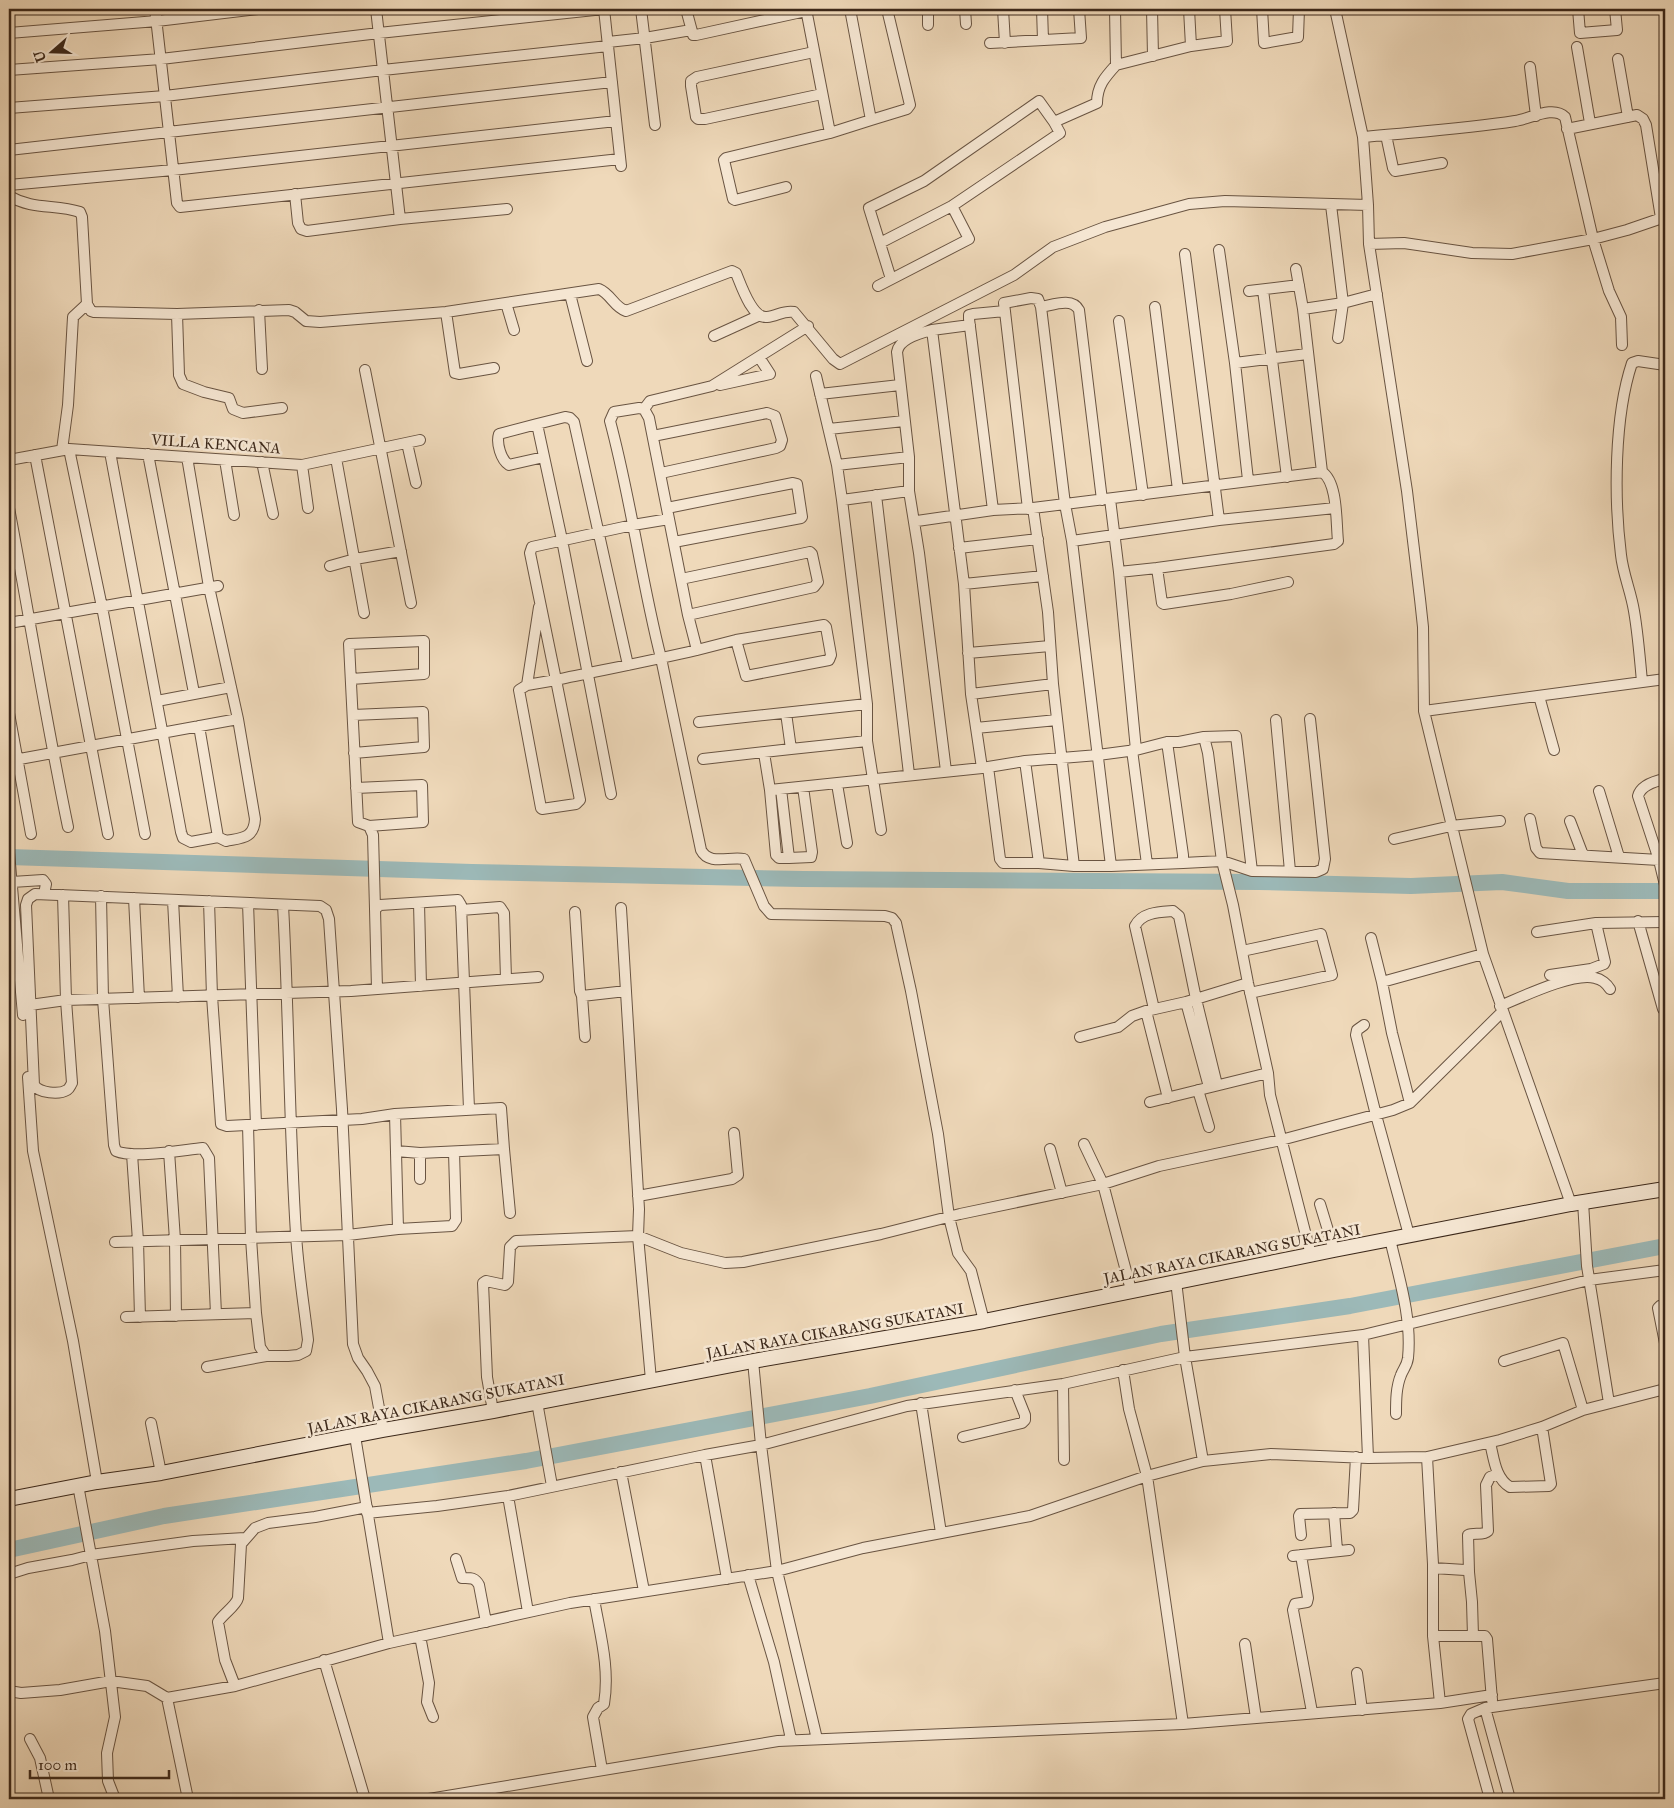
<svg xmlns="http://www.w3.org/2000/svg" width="1674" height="1808" font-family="'IM FELL Great Primer',serif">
<rect width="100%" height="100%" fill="#efd9ba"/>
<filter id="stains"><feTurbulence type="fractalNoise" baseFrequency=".004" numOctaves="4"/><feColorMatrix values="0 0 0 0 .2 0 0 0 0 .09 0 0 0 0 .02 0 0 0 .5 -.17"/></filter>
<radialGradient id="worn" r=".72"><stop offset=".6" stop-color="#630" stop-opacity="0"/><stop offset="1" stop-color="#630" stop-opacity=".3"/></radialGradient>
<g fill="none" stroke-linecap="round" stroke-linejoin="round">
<path stroke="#9cb9b8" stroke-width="16" d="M9 857 472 872 803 879 1259 882 1411 886 1502 882 1568 891H1665
M9 1550 164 1516 526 1461 870 1396 1161 1334 1350 1306 1665 1246"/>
<g stroke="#695442" stroke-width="12">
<path id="minor" d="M155 9 177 203 180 207 620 159
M376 9 400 219
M604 9 621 166
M641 9 655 125
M686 9 693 35H696L806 11
M806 9 830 133
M928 9V25
M965 9 966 24
M1003 9 1005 43
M1042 9 1043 40
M1115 9 1116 65 1191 46 1227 41 1225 9
M1152 9 1153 56
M1189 9 1191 46
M1262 9 1264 43 1298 37 1299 9
M1335 9 1363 137 1368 205 1369 244 1407 491 1420 599 1423 627 1424 711 1483 954 1571 1204
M1578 9 1580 33 1617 30 1615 9
M9 33 157 21 258 9
M608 42 645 38 691 30
M990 43 1081 38 1079 9
M1577 47 1590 123
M814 52 697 77 691 81V86L696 117 698 119H705L822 94
M1618 59 1628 117
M1530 67 1536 116
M9 70 161 59 379 33 604 9
M9 108 165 96 383 70 608 46
M871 120 907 109 910 105 887 9
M1054 122 1097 103C1097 86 1105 77 1116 65
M1567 129 1637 115 1643 119 1646 125 1661 218
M1386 135 1393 168 1395 171 1442 163
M1363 137C1413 132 1465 129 1515 121 1530 119 1553 105 1565 117L1593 239 1609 291 1621 317 1622 345
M9 150 612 82
M9 185 173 170 616 121
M786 187 735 200 733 199 724 160 726 158 830 133 871 120 850 9
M295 194 298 223 301 229 307 231 400 219 507 209
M9 196C33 210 55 204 80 212L82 217 87 304 91 311 94 312 177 314 289 310 295 312 306 321 320 322 446 312 599 289C611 294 614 307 626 311L732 271 736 273C741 285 752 319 767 317 777 316 784 310 794 312L833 359 840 364 1014 275 1053 247 1105 227 1189 204 1225 201 1368 205
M1331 205 1343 303 1338 338
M880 243 952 206 1060 133 1054 122 1039 101 924 181 869 208 891 279
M1369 244 1404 243 1472 253 1512 254 1593 239 1627 230 1665 217
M1219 250 1235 363 1248 480
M878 286 969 239 952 206
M1263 290 1287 477
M1249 291 1299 285
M570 294 587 361
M506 303 514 330
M1041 307C1053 305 1072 297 1079 310L1102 500
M1155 307 1178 490
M1303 309 1343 303 1377 294
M259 310 262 369
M446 312 455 373 459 374 494 368
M177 314 179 375 183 384 204 392 229 398 233 409 243 413 282 408
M1119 321 1143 495
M970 325 932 330 964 584 971 694 982 768
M932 330C920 333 899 339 897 352L909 457V491L919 553 946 771
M714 336 758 316
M1235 363 1307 354
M365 370 411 603
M816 376 837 465 842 500
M720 385 770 374 759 357
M820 394 900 385
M644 409 650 401 712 386 808 326
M537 424 565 417 570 418 574 422 628 665
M829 429 904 421
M653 436 767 413 775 416 782 440 780 446 776 448 661 473
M407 443 416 483
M69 449 102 607 145 834
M62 450 68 405 73 317 87 304
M110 452 181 832 183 838 191 842 218 837
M148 454 194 693
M35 455 108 834
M187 457 209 587 238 719 255 819C254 839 241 838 226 841L218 837 199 726
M544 457 509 465C501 460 496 443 499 434L537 424 562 540 611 794
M336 458 364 613
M9 460 69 449 302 465 420 440
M225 460 234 515
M262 462 273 514
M302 465 308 508
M837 465 909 457
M876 495 909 774
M1110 499 1119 572 1136 750
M9 508C29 614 46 721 68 827
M667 508 793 483 797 484 802 517 801 518 674 542
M1033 508 1048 612 1053 684 1074 866
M1028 509 1004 303 1031 298 1038 299 1041 307 1065 504 1072 541 1111 866
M993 510 969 319V315L973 314 1005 311
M669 519 633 525 532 547 530 553 556 680C603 670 650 661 697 650L688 615 649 418 644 409 639 408 614 412 610 421C631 499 641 580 661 658L701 850C709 866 730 856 744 859L764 906 771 914 885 916 892 918 896 923 911 991 938 1134 949 1217 958 1253 971 1271 984 1321
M1219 520 1335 508
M915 523 917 521 993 510 1033 508 1322 472 1303 309 1296 269
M1072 541 1219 520 1185 254
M959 548 1038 539
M330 566 355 559 401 551
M1157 568 1162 603 1164 604 1231 594 1288 582
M1119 572 1157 568 1334 544 1338 541C1336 523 1338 482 1322 472
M681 579 810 552 812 554 818 582 814 587 688 615
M964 584 1043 576
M9 623 218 586
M697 650 736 640 824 625 826 627 831 655 829 660 746 676 736 640
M968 653 1050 646
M351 679 424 674V641L349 644 358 822 369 826 373 835 375 909
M556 680 580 800 576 804 542 809 541 808 519 690 527 685Z
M1642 682C1640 659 1638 634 1634 611 1631 592 1623 574 1621 555 1614 499 1614 417 1632 363L1638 361 1665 365
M527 685 539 607
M971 694 1053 684
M1539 696 1554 750
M157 701 231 687
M1424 711 1665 679
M9 713 31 834
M353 715 423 712 424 747 354 753
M1276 720 1290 871
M699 722 867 704
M976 728 1057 720
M1204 737 1236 736 1252 871
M791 749 867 741
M1132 750 1147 864
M764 753 770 790 776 855 779 858H789
M703 759 791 749 786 713
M9 761 238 719
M1025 761 1039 863 1074 866H1111L1183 863V855L1167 742
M988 767 1000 859 1003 863H1039
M837 784 847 843
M356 788 422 785 423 822 369 826
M781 789 789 858 811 857 812 852 803 787
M770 790 982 768 1025 761 1098 755 1136 750 1167 742H1179L1204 737 1208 753 1222 861 1233 905 1248 983 1268 1073 1270 1095 1311 1255
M1599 791 1619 857
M1530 819 1536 848 1540 853 1659 860 1638 796C1641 785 1655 781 1665 779
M1570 821 1583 855
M881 830 867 741V704L842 500 909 491
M1394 839 1451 826 1500 821
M9 852 23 1015
M1664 860H1659L1665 885
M1183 863 1222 861 1252 871 1316 872 1323 869 1325 859 1310 719
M12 882 43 880 46 884 44 894
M63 895 66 1000 72 1083C70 1086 70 1088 67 1090 59 1095 39 1093 34 1085L26 905 28 899 35 894 320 906 326 910 329 919 342 1109 353 1344 358 1358 367 1371 375 1386 383 1430
M101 896 103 999 114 1145 116 1151C134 1159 182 1150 203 1148L209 1158 216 1314
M134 898 139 998
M173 900 178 997
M209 901 212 996 221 1124 227 1126 362 1119 395 1114 501 1108 504 1149 420 1153 396 1151
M248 903 256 1125
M419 903 421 986
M621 908 639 1209 638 1236 651 1380
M461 910 500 907 504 913 506 979
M575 912 580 991 582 996 626 991
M1638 921 1663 1009
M1537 932 1596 923 1665 922
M1371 938 1382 982 1483 954
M1242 951 1321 934 1332 975 1250 993
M1550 975 1591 969 1604 964 1605 962 1596 923
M1382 982 1392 1033 1410 1103
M377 989 375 909 380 905 458 900 461 905 469 1109
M582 996 585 1037
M1186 1002 1209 1087
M30 1005 66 1000 351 991 538 977
M1500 1006C1522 997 1573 972 1595 978 1601 979 1607 984 1610 989
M1154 1009 1135 926C1142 912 1160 912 1173 911L1179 916 1196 999 1217 1085
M1146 1011 1168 1098
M1364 1025 1357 1030 1356 1035 1376 1115 1409 1235
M1080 1037 1118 1027 1132 1016 1146 1011 1186 1002 1248 983
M28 1077 33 1151 73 1341 97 1482
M1198 1090 1209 1127
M1150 1102 1268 1073
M395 1114 398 1229
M248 1125 251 1238 256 1313 260 1347 266 1356H288L298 1355 306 1351 308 1340C304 1305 298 1270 296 1234 289 1125 289 1015 283 905
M1084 1144 1103 1184 1131 1290
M504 1149 510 1213
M1050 1149 1062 1193
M169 1151 175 1240 176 1316
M132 1154 138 1241 140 1317
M420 1179V1153
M638 1196 732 1179 738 1175 734 1133
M1583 1202 1587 1266 1609 1403
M1320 1204 1334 1250
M1390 1239C1399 1278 1412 1318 1408 1358 1407 1366 1403 1369 1401 1375 1396 1387 1396 1401 1396 1414
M115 1242 348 1235 398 1229 452 1226 456 1220 454 1152
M1176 1281 1185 1357 1203 1461
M1665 1305 1660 1306 1658 1308 1665 1343
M126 1317 256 1313
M1363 1335 1368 1458
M753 1361 761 1445 777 1571 817 1739
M1504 1361 1563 1343 1583 1410
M207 1367 266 1356
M1123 1370 1129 1409 1147 1476 1183 1724
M1063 1384 1064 1460
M537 1402 552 1486
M921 1403 941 1533
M493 1411 487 1377 483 1283 486 1281 505 1285 508 1282 510 1247 516 1241 638 1236 681 1253 725 1263 743 1262 881 1234 960 1214 1103 1184 1159 1166 1281 1140 1393 1110 1410 1103 1503 1011
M151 1423 161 1473
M355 1436 389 1643
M963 1437 1022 1423 1025 1420V1415L1015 1390
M1490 1443C1494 1458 1495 1478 1510 1487L1549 1486 1551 1484 1542 1427
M705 1455 727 1579
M1427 1457 1433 1564V1636L1440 1703
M621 1472 644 1591
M78 1485 105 1631 115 1717 107 1753 108 1781 115 1799
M508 1496 528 1612
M367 1513 437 1506 508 1496 705 1455 761 1445 907 1406 1063 1384 1185 1357 1363 1335 1589 1280 1665 1270
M1334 1513 1337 1550
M1301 1535 1299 1516 1300 1514 1350 1513 1353 1510 1356 1457
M1301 1555 1308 1598 1307 1602 1295 1604 1293 1610 1312 1712
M1293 1556 1349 1550
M456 1559 462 1578C470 1578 475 1577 479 1585L486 1622
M1433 1568 1465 1570 1469 1572 1472 1602 1473 1636
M1469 1572 1468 1535C1474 1532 1483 1536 1488 1531L1486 1485 1490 1477 1498 1474
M9 1574 28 1568 72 1560 91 1555 193 1541 245 1538
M748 1575 774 1662 791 1739
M594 1599C600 1634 610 1668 604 1704L598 1708 593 1717 602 1770
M420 1636 429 1683 427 1702 433 1717
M1433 1636H1485L1487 1639 1492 1700
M1245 1644 1256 1718
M324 1660 365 1799
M1357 1673 1362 1710
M235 1686 225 1660 218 1622C223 1614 236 1606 238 1598L241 1544 255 1528 268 1523 315 1517 367 1507
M9 1691 21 1693 60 1690 111 1681 147 1686 167 1698 235 1686 389 1643 570 1603 777 1571 863 1548 1030 1516 1147 1476 1203 1461 1271 1454 1368 1458 1427 1457 1500 1440 1542 1427 1583 1410 1665 1389
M167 1698 188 1799
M1485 1708 1510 1799
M30 1739 40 1758 49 1799
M429 1799 778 1741 1183 1724 1440 1703 1492 1695
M1490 1799 1468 1719 1471 1714 1485 1708 1665 1683"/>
</g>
<g stroke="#3c281a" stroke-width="16">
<path id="secondary" d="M9 1499 97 1482 161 1473 383 1430 493 1411 753 1361 984 1321 1334 1250 1571 1204 1665 1189"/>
</g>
<use href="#minor" stroke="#f5e6d2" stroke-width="10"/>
<use href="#secondary" stroke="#f5e6d2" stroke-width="14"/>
</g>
<g text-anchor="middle" stroke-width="5" stroke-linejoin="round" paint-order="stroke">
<g font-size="15" fill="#3c281a" stroke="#f5e6d2">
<text transform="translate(216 444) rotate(4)" y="5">VILLA KENCANA</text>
<text transform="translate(1232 1254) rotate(-11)" y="5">JALAN RAYA CIKARANG SUKATANI</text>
<text transform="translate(835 1331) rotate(-10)" y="5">JALAN RAYA CIKARANG SUKATANI</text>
<text transform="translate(436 1404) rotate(-11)" y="5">JALAN RAYA CIKARANG SUKATANI</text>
</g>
</g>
<rect width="1674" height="1808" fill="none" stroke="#efd9ba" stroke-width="30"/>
<rect x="10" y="10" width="1654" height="1788" fill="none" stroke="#3c281a" stroke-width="2.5"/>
<rect x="15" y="15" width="1644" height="1778" fill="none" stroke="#3c281a"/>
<g transform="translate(52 52) rotate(250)" stroke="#f5e6d2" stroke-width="4" paint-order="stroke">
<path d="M0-4L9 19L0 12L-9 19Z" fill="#3c281a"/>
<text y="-8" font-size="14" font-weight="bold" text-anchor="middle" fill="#3c281a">U</text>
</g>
<path d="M30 1770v8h139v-8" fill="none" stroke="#3c281a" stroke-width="2.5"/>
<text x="38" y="1770" font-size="15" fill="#3c281a" stroke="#f5e6d2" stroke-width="4" paint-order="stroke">100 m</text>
<rect width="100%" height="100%" filter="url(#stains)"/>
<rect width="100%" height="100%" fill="url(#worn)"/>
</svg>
